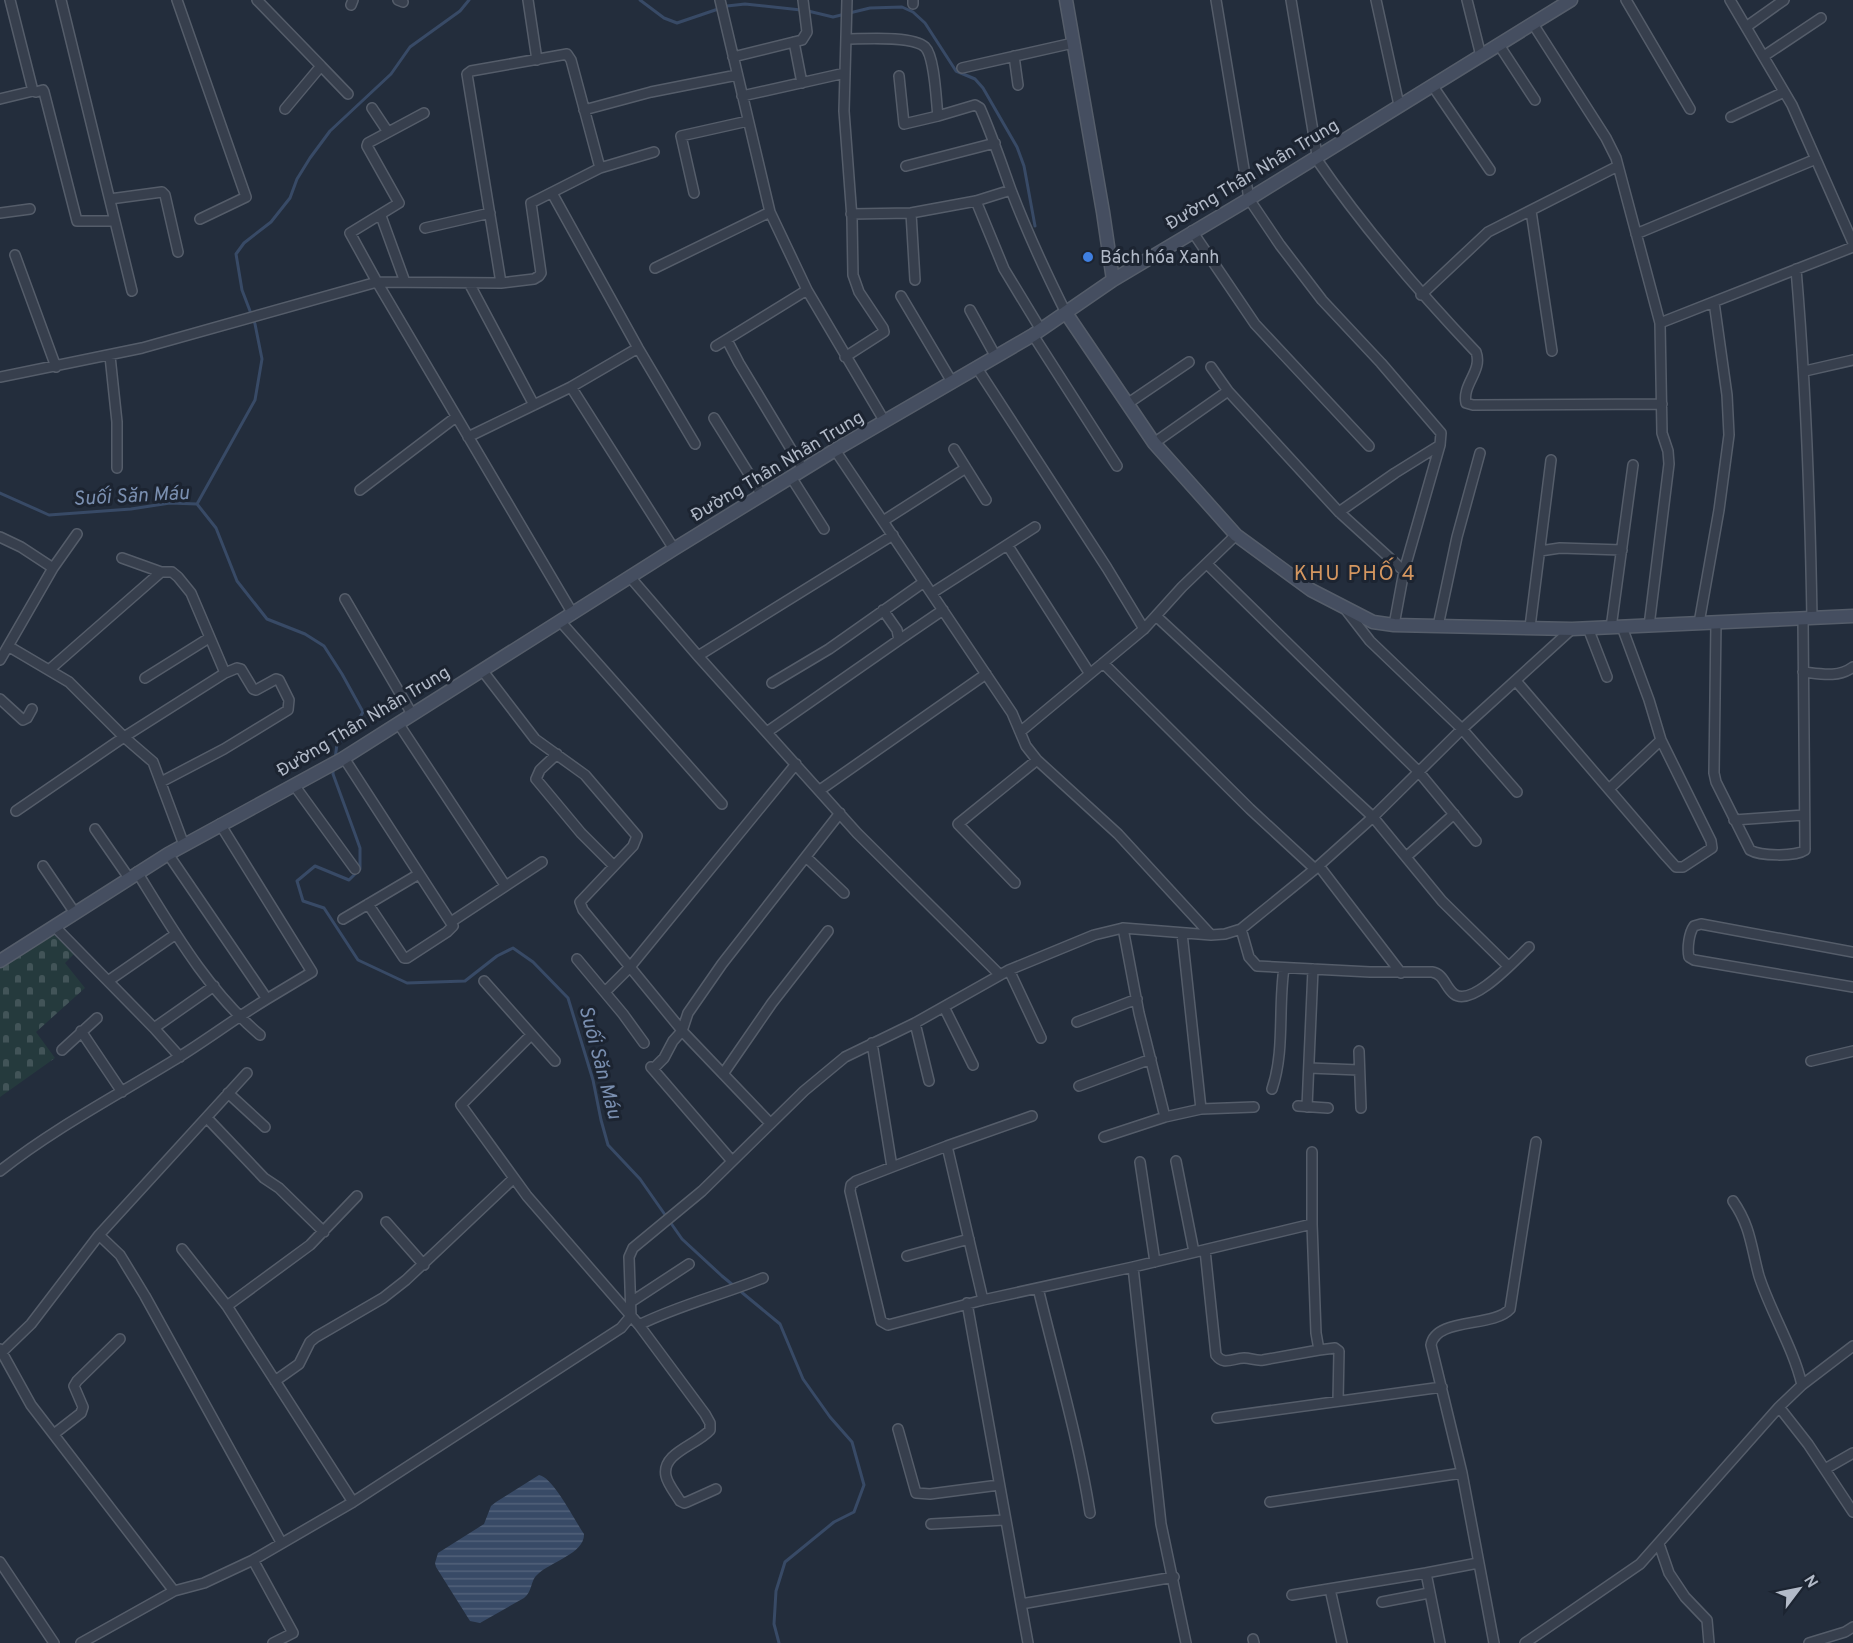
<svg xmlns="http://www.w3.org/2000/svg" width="1853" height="1643" font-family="Overpass,sans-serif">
<defs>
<pattern id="cemetery-stones" width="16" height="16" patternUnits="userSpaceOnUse" patternTransform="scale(1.5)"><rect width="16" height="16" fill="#253a3d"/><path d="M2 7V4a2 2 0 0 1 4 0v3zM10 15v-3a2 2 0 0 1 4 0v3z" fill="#425458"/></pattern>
<pattern id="water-rules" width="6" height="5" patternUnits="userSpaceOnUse" patternTransform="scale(1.5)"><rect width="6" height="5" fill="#384a66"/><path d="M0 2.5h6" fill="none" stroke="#52627a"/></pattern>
</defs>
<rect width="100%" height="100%" fill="#232d3c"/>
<path fill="url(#cemetery-stones)" d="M54 933 76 952 65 963 85 988 36 1032 55 1058 0 1097V967Z"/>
<path fill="url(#water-rules)" d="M539 1475C553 1477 575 1521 584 1534 585 1553 551 1562 538 1574 530 1580 533 1591 524 1598L480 1623 470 1621 436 1567 435 1563 438 1553 484 1524 491 1506 496 1502Z"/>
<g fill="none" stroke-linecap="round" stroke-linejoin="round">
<path stroke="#384a66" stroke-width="3" d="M640 0 664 18 677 23 727 6 745 4 801 10
M808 11 833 17 870 8 902 7 913 12 925 23 956 71 975 79 983 88 1017 147 1024 166 1035 226
M0 493 49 515 131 509 170 503 197 504 216 528 237 581 267 619 305 634 324 646 342 674 363 712 350 735 337 744 335 759
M197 504 255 400 262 359 255 324 242 290 236 254 244 243 271 222 290 198 297 179 310 158 330 131 391 74 410 47 460 11 469 0
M333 768V774L355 834 360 848V869L349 880 315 866 297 881 303 901 324 908 358 960 407 983 465 981 497 956 513 948 533 962 568 998 593 1080 601 1120 608 1145 640 1179 682 1239 722 1276 780 1324 803 1379 830 1417 852 1442 864 1485 854 1512 834 1522 785 1562 776 1591 774 1624 779 1643"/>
<g stroke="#555d6a" stroke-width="12">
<path id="street" d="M10 0 33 91 36 92 43 90 44 92 77 221H115
M61 0 132 291
M177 0 246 197 200 219
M257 0 321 66 285 109
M398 0 403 2
M528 0 537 60
M720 0 770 212 807 290 885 422
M913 0V4
M1216 0 1249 199 1280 245 1322 300 1381 363 1441 433 1440 445 1404 571 1394 625
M1291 0 1317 155
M1376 0 1399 105
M1467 0 1481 56
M1626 0 1690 109
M1730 0 1792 105 1853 243
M351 5 353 0
M1533 24 1606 138 1616 158 1660 323 1662 433 1668 451 1669 464 1649 626
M1746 27 1784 0
M846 39C863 39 912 35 925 47 935 57 936 101 938 116L975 105 980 108C992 135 1001 162 1011 190 1027 232 1046 273 1066 313
M794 42 802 83
M1499 45 1535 100
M1014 56 1018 85
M1764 56 1821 18
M733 57 802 40 807 32 803 0
M321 66 348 94
M962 68 1073 43
M899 76 904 124 938 116
M1432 85 1490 170
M742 96 845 73
M0 99 33 91
M372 108 388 132
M584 110 651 92 737 75
M424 113 368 143 367 146 399 203 350 233 377 282 573 614
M1731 117 1784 92
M1315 157C1363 227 1417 290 1476 352 1483 371 1462 384 1466 403L1473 405 1662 404
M906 166 995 143
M552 193 638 348 695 444
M694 193 681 136 748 121
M110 199 162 192 165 195 178 252
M976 201 1004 269 1041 330
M1531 211 1552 351
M0 213 30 209
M911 213 915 280
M851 214 911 213 976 201 1011 190
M381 216 405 282
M425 228 490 213
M1192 231 1255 324 1369 446
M1636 234 1816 159
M15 255 56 367
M655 268 770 212
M1796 269C1806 385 1810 501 1812 618
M469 283 534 405
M501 283 467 74 471 71 567 54 571 60 600 168
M1421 295 1488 232 1618 166
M901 296 952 382
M970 310 996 357
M1660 323 1853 247
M1033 335 1117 466
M727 340 739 363 803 469
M716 346 807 290
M110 356 117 422V468
M845 357 884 332 883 328 859 292 853 275 852 218 844 111 847 0
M1211 367 1228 391 1339 512 1404 571
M977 368 1107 568 1144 629
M1805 371 1853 360
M0 377 142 348 377 282 501 283 534 279 539 276 541 273 531 203 600 168 654 152
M571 387 674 549
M1127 404 1189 362
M714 418 762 495
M468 437 571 387 638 348
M1154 443 1228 391
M954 449 986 500
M835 450 1012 713 1026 746 1037 760 1118 834 1211 935
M791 477 824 529
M360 490 456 417
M1339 512 1395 473 1440 445
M883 521 966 468
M0 537 21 547 53 568
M1008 546 1090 674
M1540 551 1560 548 1622 550
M122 558 161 572H172L178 577 191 593 225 673
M1207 564 1418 771 1476 841
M630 577 698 656 857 833 1000 975
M932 593 1035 527
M345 599 412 714
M1346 610 1370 641 1462 729 1517 792
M1156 616 1373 817 1442 901 1508 966
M560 621 722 804
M1716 622 1714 773 1716 782 1750 850C1760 856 1795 857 1805 850L1803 619
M1699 623 1719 510 1729 435 1727 395 1714 302
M1438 626 1457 537 1480 453
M1530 627 1551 460
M1588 628 1607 677
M1611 628 1633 465
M899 640 943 610
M8 646 69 682 124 737 153 762 184 845
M698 656 893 535
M0 660 53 568 77 534
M1103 663 1250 809 1315 869
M49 670 161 572
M482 670 535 739 585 775 637 836 633 846 580 902 583 910 630 967 605 992
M1803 672C1821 674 1838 678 1853 667
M145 678 209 638
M1516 681 1666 856 1676 867H1683L1712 848 1711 841 1661 740 1649 700 1622 627
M772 683 829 649 924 582
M0 699 23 720 27 718 32 709
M398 723 505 885
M767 732 899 640 897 630 883 610
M1020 732 1144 629 1182 587 1236 535
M557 754 540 770 536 779 581 833 614 866
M344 758 453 926 447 932 407 958H404L368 904
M294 785 355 869
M1609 789 1661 740
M820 790 986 674
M16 811 124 737 225 673 237 668 241 669 253 689 256 690 276 679 279 680 289 700 288 710 224 749 161 782
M1734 820 1804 815
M95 829 129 878
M168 854 267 999 312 972 220 824
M806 857 844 893
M1406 857 1454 814
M43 866 75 913
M1319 866 1401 973
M137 872C173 930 208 991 260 1035
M1015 883 958 824 1037 760
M343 919 419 874
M451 922 542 862
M54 926 154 1028 180 1057
M1123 928 1139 1013 1165 1117
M1241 929 1249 957 1257 966 1370 972H1432C1444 974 1445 987 1454 994 1472 1008 1516 959 1529 947
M1182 933 1201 1109
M1853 952 1701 924 1694 926C1689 933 1687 948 1689 957L1694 960 1853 987
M577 959 623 1014 644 1043
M1009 970 1041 1038
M108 981 176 934
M484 981 555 1061
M944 1007 973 1065
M1077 1022 1137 999
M915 1023 929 1081
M154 1028 214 986
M81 1031 122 1092
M531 1035 461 1105 527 1196 639 1325 705 1414 710 1423V1430C697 1445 661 1453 666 1476 668 1485 676 1494 680 1501L684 1503 687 1502 716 1489
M872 1043 892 1167 947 1146 983 1300
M62 1050 97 1018
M1359 1051 1361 1108
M1811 1061 1853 1051
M651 1067 732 1161
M1309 1068 1359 1070
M653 1069 664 1058 673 1041 682 1031 688 1013 722 964 840 813
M723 1074 772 1003 828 931
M1079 1086 1151 1059
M1272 1089C1285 1051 1278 1008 1284 968
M228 1093 265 1127
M1298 1106 1328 1108
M1307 1107 1313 969
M207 1118 264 1178 279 1188 324 1232
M770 1123 684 1033 630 967 796 764
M1104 1137 1165 1117 1201 1109 1254 1107
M947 1146 1032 1116
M1312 1152V1224L1316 1333 1319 1350 1335 1348 1339 1351 1338 1401
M1176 1161 1194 1252
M1140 1162 1155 1262
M892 1167 856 1181 851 1185 850 1191 881 1321 888 1325 983 1300 1133 1267 1312 1224
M0 1171C53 1129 114 1097 171 1062 204 1042 234 1019 267 999
M1733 1201C1751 1227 1751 1247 1759 1276 1771 1313 1793 1347 1802 1385
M386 1222 424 1265
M99 1235 120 1255 145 1296 281 1542
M182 1249 227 1306 353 1502
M1205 1250 1216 1355C1224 1366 1233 1358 1244 1358 1251 1358 1256 1361 1263 1360L1319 1350
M907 1256 969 1239
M1133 1267 1161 1524 1186 1643
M1038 1288C1056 1363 1078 1437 1090 1513
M631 1302 689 1264
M967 1303 1028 1643
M227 1306 310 1245 357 1196
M639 1325C679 1305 722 1295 763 1278
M1853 1346 1802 1385 1779 1407 1808 1444 1853 1512
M0 1349 31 1405 174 1591 204 1583 253 1560 353 1502 621 1328 631 1316 629 1257 633 1248 702 1191 804 1091 845 1057 915 1023 1009 970 1094 935 1123 928 1211 935 1225 934 1241 929 1315 869 1373 817 1462 729 1572 629
M2 1352 31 1324 99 1235 247 1073
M275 1381 299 1364 310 1342 316 1337 383 1298 406 1280 514 1178
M1217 1418 1442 1387
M898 1429 916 1493 930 1494 999 1485
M54 1434 81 1413 83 1407 74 1386 77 1381 120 1339
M1825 1469 1853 1453
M1270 1502 1462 1473
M931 1524 1005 1520
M1659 1544 1669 1573 1685 1597 1707 1620 1709 1643
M253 1560 293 1633 273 1643
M0 1562 54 1643
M1330 1589 1342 1643
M1292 1595 1426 1573
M1382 1602 1429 1593
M1021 1604 1174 1577
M1253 1639 1254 1643
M81 1643 174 1591
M1440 1643 1426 1573 1478 1563
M1494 1643 1462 1473 1431 1345C1436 1317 1493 1328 1510 1309L1536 1142
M1525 1643 1640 1564 1779 1407
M1809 1643 1845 1632 1853 1627"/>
</g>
<g stroke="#555d6a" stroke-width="15">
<path id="secondary" d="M1066 0 1103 212 1113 280
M1066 313 1154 443 1236 535 1311 590 1373 622 1394 625 1572 629 1853 616
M0 961 168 854 342 759 674 549 835 450 1033 335 1113 280 1249 199 1571 0"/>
</g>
<use href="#street" stroke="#373f4d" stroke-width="9"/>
<use href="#secondary" stroke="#454e60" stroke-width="12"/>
</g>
<circle fill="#3f7fe0" stroke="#1c2431" stroke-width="2" cx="1088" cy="257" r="6"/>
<g text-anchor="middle" stroke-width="6" stroke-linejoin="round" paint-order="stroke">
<g font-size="18" fill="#b2bac8" stroke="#1c2431">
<text transform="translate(1252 174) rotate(-31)" y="6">Đường Thân Nhân Trung</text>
<text transform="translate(777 466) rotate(-31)" y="6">Đường Thân Nhân Trung</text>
<text transform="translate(363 721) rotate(-31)" y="6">Đường Thân Nhân Trung</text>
</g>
<g font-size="18" fill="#b2bac8" stroke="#1c2431" text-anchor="start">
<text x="1100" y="263">Bách hóa Xanh</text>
</g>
<g font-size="20" font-style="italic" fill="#7a8fb0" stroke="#1c2431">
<text transform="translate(131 495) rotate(-3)" y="7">Suối Săn Máu</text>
<text transform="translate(601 1062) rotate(75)" y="7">Suối Săn Máu</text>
</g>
<g font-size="21" letter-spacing="1.5" fill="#d59760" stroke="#1c2431">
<text x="1355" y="580">KHU PHỐ 4</text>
</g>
</g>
<g transform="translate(1799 1589) rotate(58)" stroke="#1c2431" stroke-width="4.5" paint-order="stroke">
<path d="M0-4.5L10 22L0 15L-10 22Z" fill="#b2bac8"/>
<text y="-9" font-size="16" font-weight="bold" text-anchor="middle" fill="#b2bac8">N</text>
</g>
</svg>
